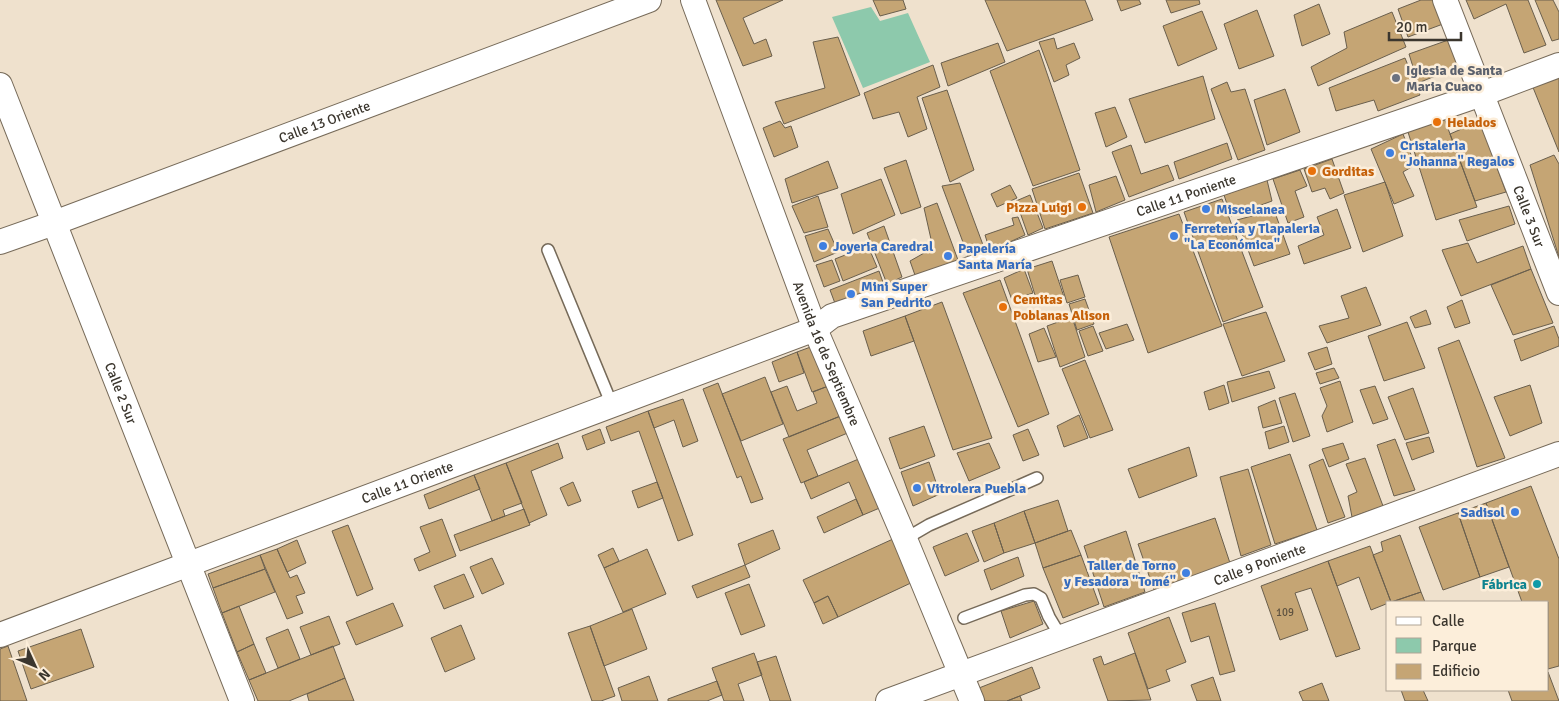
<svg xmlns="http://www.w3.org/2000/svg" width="1559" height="701" font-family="Signika,sans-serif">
<rect width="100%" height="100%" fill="#efe1cd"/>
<path fill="#8dc9ac" d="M871 7 880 21 908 13 930 62 863 88 832 17Z"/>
<path fill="#c5a574" stroke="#6a5f4d" d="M716 0H783L743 18 754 44 766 39 772 56 743 66Z
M873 0H903L906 9 880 16Z
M985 0H1085L1093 20 1007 51Z
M1117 0H1139L1141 4 1121 11Z
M1166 0H1199L1200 4 1171 13Z
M1421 0H1435L1443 24 1408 37 1398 9Z
M1466 0H1528L1546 45 1524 53 1506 4 1474 19Z
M1535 0H1553L1559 12V39L1552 41Z
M1319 4 1330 34 1302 46 1294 15Z
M1257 10 1274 56 1239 69 1224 24Z
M1202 11 1217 49 1178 66 1163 26Z
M1392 12 1406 47 1318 86 1311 67 1347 48 1344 32Z
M838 37 860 95 784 124 775 102 825 88 813 42Z
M1054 38 1057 49 1074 43 1080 58 1066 65 1069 75 1054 82 1039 42Z
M1451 39 1460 66 1418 83 1409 54Z
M998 43 1005 62 948 86 941 63Z
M1039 50 1080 170 1033 186 990 71Z
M1405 58 1420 95 1378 111 1374 100 1336 111 1329 88Z
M933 65 940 87 917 97 927 129 908 137 899 112 873 119 864 93Z
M1559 75V152L1532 85Z
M1203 76 1215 119 1145 143 1129 99Z
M1227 82 1231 92 1245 89 1265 150 1238 160 1211 89Z
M1285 89 1300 132 1267 145 1254 100Z
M947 90 974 170 950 182 922 98Z
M1115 107 1127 137 1106 147 1095 113Z
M1443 115 1477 207 1436 220 1407 129Z
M780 121 785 128 791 126 798 147 774 157 763 128Z
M1480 121 1506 192 1475 201 1450 134Z
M1403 134 1415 165 1403 172 1414 196 1394 204 1371 149Z
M1227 143 1232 159 1179 179 1174 162Z
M1131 145 1141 174 1168 165 1174 180 1129 197 1112 152Z
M1554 155 1559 164V257L1530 165Z
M1332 159 1344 193 1330 199 1325 188 1312 192 1304 169Z
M906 160 921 207 901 214 884 168Z
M828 161 838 188 792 203 785 179Z
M1300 170 1307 186 1295 191 1304 217 1288 223 1273 179Z
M1079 173 1093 213 1045 229 1032 189Z
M1116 176 1125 200 1096 212 1089 185Z
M881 179 895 215 853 234 841 194Z
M1267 180 1272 201 1231 216 1224 195Z
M1385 182 1403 236 1363 252 1344 195Z
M960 183 986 253 970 261 942 186Z
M1010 185 1017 198 997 207 991 194Z
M1030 195 1043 228 1028 235 1016 201Z
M818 196 828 227 804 233 792 206Z
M1222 199 1263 307 1223 322 1184 212Z
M937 203 958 260 916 278 910 261 933 248 924 208Z
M1509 206 1515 224 1467 241 1459 220Z
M1337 209 1351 248 1304 264 1298 246 1324 235 1317 217Z
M1274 210 1290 254 1254 266 1237 220Z
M1179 214 1222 326 1148 353 1109 237Z
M1018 217 1025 235 990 251 985 235 1014 225 1012 218Z
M884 226 902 277 887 284 867 233Z
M828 229 838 252 814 262 805 236Z
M1468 243 1477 263 1523 246 1531 269 1461 296 1442 250Z
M868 246 877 267 843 281 835 259Z
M832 260 840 281 824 287 816 265Z
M1052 261 1064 297 1038 305 1027 269Z
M1024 269 1033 293 1012 300 1004 278Z
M1531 269 1553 323 1513 335 1491 285Z
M879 271 885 288 836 306 830 290Z
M1078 275 1085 297 1067 303 1060 280Z
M1000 280 1049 414 1018 427 963 293Z
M1366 287 1381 325 1327 343 1319 326 1349 318 1341 296Z
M1085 299 1094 324 1077 330 1069 304Z
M1462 300 1470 323 1455 328 1447 307Z
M942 302 992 438 953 450 905 316Z
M1426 310 1431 324 1415 328 1410 317Z
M1266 312 1285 361 1242 376 1223 324Z
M905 316 914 341 871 356 863 331Z
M1072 317 1085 357 1060 367 1047 326Z
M1407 322 1425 368 1384 381 1368 336Z
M1127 324 1134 340 1106 349 1099 333Z
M1093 326 1103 351 1088 356 1079 331Z
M1554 326 1559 339V346L1521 361 1514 340Z
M1044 328 1056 357 1038 362 1029 334Z
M1459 340 1505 458 1477 467 1438 348Z
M816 345 831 385 812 392 797 352Z
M1327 347 1332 364 1315 370 1308 353Z
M797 352 804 373 779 382 772 362Z
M1085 360 1113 430 1090 438 1062 369Z
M1334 368 1339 378 1320 384 1316 373Z
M1269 371 1275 388 1232 402 1227 382Z
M765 377 783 424 741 441 722 394Z
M1340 381 1353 422 1327 432 1322 416 1327 406 1320 388Z
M718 383 763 499 751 503 741 476 737 478 703 389Z
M831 385 843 415 789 437 771 392 787 386 797 411 817 403 813 392Z
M1224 385 1229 403 1209 410 1204 392Z
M1530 385 1542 423 1510 436 1494 397Z
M1375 386 1388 419 1373 424 1360 390Z
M1413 388 1429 433 1405 440 1388 397Z
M1295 393 1310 436 1293 442 1279 398Z
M683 399 698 441 683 447 674 420 654 428 648 411Z
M1275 400 1282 423 1263 428 1258 407Z
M648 411 693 535 678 541 639 431 611 441 606 427Z
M843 415 850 432 807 450 818 476 801 483 783 439Z
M1079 415 1088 438 1064 447 1057 426Z
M924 426 935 456 900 469 889 438Z
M1284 426 1289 442 1269 449 1265 432Z
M600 429 605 443 587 450 582 436Z
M1028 429 1039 455 1023 461 1013 435Z
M1429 437 1434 452 1412 460 1406 443Z
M1395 439 1415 490 1394 496 1377 445Z
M558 443 563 458 531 471 547 515 529 523 506 463Z
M989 443 1000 468 969 481 957 453Z
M1343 443 1349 459 1329 467 1322 449Z
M1189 447 1197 476 1139 498 1128 469Z
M1290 454 1317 530 1275 544 1251 467Z
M861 458 882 507 863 515 849 482 811 499 804 482Z
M1365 458 1383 506 1352 517 1348 496 1357 492 1346 464Z
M1323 459 1345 517 1328 523 1309 465Z
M929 462 940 494 913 506 901 472Z
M506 463 522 503 503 510 505 516 492 521 474 475Z
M1248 469 1271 545 1241 556 1220 477Z
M474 475 480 489 429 509 424 495Z
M573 482 581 501 568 506 560 488Z
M657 482 663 498 638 508 632 491Z
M1531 486 1559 559V666L1548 669V602H1522L1486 503Z
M856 499 863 515 824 533 817 517Z
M1058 500 1068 531 1035 543 1024 511Z
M1486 503 1509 567 1480 577 1458 513Z
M524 509 530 525 460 551 454 535Z
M1024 511 1035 543 1004 553 994 523Z
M1458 513 1480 577 1443 590 1419 527Z
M1215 518 1230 563 1154 590 1138 544Z
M442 519 456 556 419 571 414 559 430 552 420 527Z
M994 523 1004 553 984 562 972 531Z
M348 525 373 589 357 596 332 531Z
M773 530 780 549 745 565 738 544Z
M1071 530 1081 555 1043 568 1035 543Z
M1126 531 1145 592 1104 607 1084 546Z
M967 533 979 561 945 576 933 547Z
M1400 535 1421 592 1391 602 1373 555 1383 551 1381 542Z
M893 539 913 582 838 617 828 596 814 603 803 580Z
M297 540 306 563 287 572 277 549Z
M1370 546 1391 602 1371 610 1359 577 1337 586 1328 561Z
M613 548 619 561 604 568 598 555Z
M277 549 290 578 297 575 305 593 296 596 303 613 287 619 260 555Z
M647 549 666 594 623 612 604 568Z
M260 555 265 569 213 588 208 574Z
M1081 555 1099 604 1063 618 1043 568Z
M1018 557 1024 576 991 590 984 570Z
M492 558 504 584 482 594 470 567Z
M1328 561 1360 649 1336 657 1311 588 1295 593 1308 630 1280 640 1261 586Z
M745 565 750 577 697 598 692 586Z
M265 569 275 592 222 613 213 588Z
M464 574 474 597 444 609 434 586Z
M749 584 765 626 741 635 725 593Z
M1421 592 1425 602H1392Z
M828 596 838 617 823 624 814 603Z
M1034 601 1043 624 1010 638 1001 611Z
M393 603 403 626 356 645 346 622Z
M1215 603 1235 671 1220 675 1209 636 1191 642 1182 613Z
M239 606 254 644 237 652 222 613Z
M632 609 647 649 604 666 590 626Z
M329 616 340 644 311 655 300 627Z
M1169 617 1186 662 1166 670 1170 681 1148 689 1128 633Z
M461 625 475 659 445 672 431 638Z
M590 626 615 696 601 701H592L568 633Z
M81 629 94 667 31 689 18 651Z
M288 629 300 659 278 668 266 638Z
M254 644 266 673 249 680 237 652Z
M8 646 27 701H0V649Z
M333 646 345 678 289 701H258L249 680Z
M754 653 762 675 738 684 744 701H724L712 668Z
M1135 653 1151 700 1108 701 1093 659 1101 656 1104 665Z
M776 656 791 701H770L757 662Z
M1032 667 1040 688 1007 701H985L979 688Z
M1548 672 1559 701H1512L1508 690H1548Z
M649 676 658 701H622L618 688Z
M1213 677 1221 701H1197L1191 685Z
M345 678 354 701H309L307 694Z
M717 681 722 695 707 701H668V699Z
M1322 683 1329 701H1303L1299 692Z
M1401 690H1423L1428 701H1405Z
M1020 696 1022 701H1007Z"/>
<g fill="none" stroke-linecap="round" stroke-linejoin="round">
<g stroke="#766a59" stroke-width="14">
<path id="lane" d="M548 250 612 405
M905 539 929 525 1037 478
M964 618 1025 595 1034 594 1041 598 1049 617 1061 637"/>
</g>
<g stroke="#766a59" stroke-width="26">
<g id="street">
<path id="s1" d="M693 0 815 329 905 539 972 701"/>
<path id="s2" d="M1445 0 1559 293"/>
<path id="s3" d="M0 85 242 701"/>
<path id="s4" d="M0 242 54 223 649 0"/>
<path id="s5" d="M0 635 815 329 832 316 1482 94 1559 65"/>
<path id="s6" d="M888 701 1559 454"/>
</g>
</g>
<use href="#lane" stroke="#fff" stroke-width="11"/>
<use href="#street" stroke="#fff" stroke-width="24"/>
</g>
<circle fill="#6b7280" stroke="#fceeda" stroke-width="2" cx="1396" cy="78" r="5"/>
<g fill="#e8710a" stroke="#fceeda" stroke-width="2">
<circle cx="1437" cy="122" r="5"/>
<circle cx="1312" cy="171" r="5"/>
<circle cx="1082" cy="207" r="5"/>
<circle cx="1003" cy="307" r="5"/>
</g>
<g fill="#3f7fe0" stroke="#fceeda" stroke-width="2">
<circle cx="1390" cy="153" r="5"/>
<circle cx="1206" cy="209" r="5"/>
<circle cx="1174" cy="236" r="5"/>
<circle cx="823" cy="246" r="5"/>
<circle cx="948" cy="256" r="5"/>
<circle cx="851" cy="294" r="5"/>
<circle cx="917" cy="488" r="5"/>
<circle cx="1515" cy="512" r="5"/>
<circle cx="1186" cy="573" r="5"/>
</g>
<circle fill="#0f9aa8" stroke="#fceeda" stroke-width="2" cx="1537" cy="584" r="5"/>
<g text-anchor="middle" stroke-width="5" stroke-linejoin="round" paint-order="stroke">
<g font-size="11" fill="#5e5240">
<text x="1285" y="616">109</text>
</g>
<g font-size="14" font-weight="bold" fill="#5b616d" stroke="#fceeda" text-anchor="start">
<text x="1406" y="75">Iglesia de Santa<tspan x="1406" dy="16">Maria Cuaco</tspan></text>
</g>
<g font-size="14" fill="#3b362e" stroke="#fceeda">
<text dy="5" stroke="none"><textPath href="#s4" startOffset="346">Calle 13 Oriente</textPath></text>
<text dy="5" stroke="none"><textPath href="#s5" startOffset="1266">Calle 11 Poniente</textPath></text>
<text dy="5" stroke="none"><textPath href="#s2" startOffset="232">Calle 3 Sur</textPath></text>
<text dy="5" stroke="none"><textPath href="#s1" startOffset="378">Avenida 16 de Septiembre</textPath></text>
<text dy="5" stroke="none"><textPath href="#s3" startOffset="331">Calle 2 Sur</textPath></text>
<text dy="5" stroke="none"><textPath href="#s5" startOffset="435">Calle 11 Oriente</textPath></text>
<text dy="5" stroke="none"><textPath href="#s6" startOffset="396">Calle 9 Poniente</textPath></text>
</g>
<g font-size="14" font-weight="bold" fill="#c56008" stroke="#fceeda" text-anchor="start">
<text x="1447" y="127">Helados</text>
<text x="1322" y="176">Gorditas</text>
<text x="1072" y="212" text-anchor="end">Pizza Luigi</text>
<text x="1013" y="304">Cemitas<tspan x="1013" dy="16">Poblanas Alison</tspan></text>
</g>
<g font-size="14" font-weight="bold" fill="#366cbe" stroke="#fceeda" text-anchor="start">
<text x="1400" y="150">Cristaleria<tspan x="1400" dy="16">"Johanna" Regalos</tspan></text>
<text x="1216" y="214">Miscelanea</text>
<text x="1184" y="233">Ferretería y Tlapaleria<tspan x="1184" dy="16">"La Económica"</tspan></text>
<text x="833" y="251">Joyeria Caredral</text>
<text x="958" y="253">Papelería<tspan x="958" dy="16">Santa María</tspan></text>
<text x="861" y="291">Mini Super<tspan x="861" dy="16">San Pedrito</tspan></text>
<text x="927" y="493">Vitrolera Puebla</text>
<text x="1505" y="517" text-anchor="end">Sadisol</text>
<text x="1176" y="570" text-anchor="end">Taller de Torno<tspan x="1176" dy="16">y Fesadora "Tomé"</tspan></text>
</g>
<g font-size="14" font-weight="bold" fill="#0d838f" stroke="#fceeda" text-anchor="end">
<text x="1527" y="589">Fábrica</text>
</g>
</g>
<rect x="1386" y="601" width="162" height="90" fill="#fceeda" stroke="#afa495"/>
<rect x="1396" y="617" width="25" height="8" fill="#ffffff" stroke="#afa495"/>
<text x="1432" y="626" font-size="15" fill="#3b362e">Calle</text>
<rect x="1396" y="638" width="25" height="15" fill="#8dc9ac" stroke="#afa495"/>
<text x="1432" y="651" font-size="15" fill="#3b362e">Parque</text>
<rect x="1396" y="664" width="25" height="15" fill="#c5a574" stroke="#afa495"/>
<text x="1432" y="676" font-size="15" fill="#3b362e">Edificio</text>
<g transform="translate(35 666) rotate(134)" stroke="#fceeda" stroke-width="4" paint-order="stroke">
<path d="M0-4L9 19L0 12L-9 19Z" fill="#3b362e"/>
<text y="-8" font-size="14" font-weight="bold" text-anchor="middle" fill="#3b362e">N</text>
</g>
<path d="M1389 32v8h72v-8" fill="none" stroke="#3b362e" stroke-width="2.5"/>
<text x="1396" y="32" font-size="15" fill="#3b362e" stroke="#fceeda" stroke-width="4" paint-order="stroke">20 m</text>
</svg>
